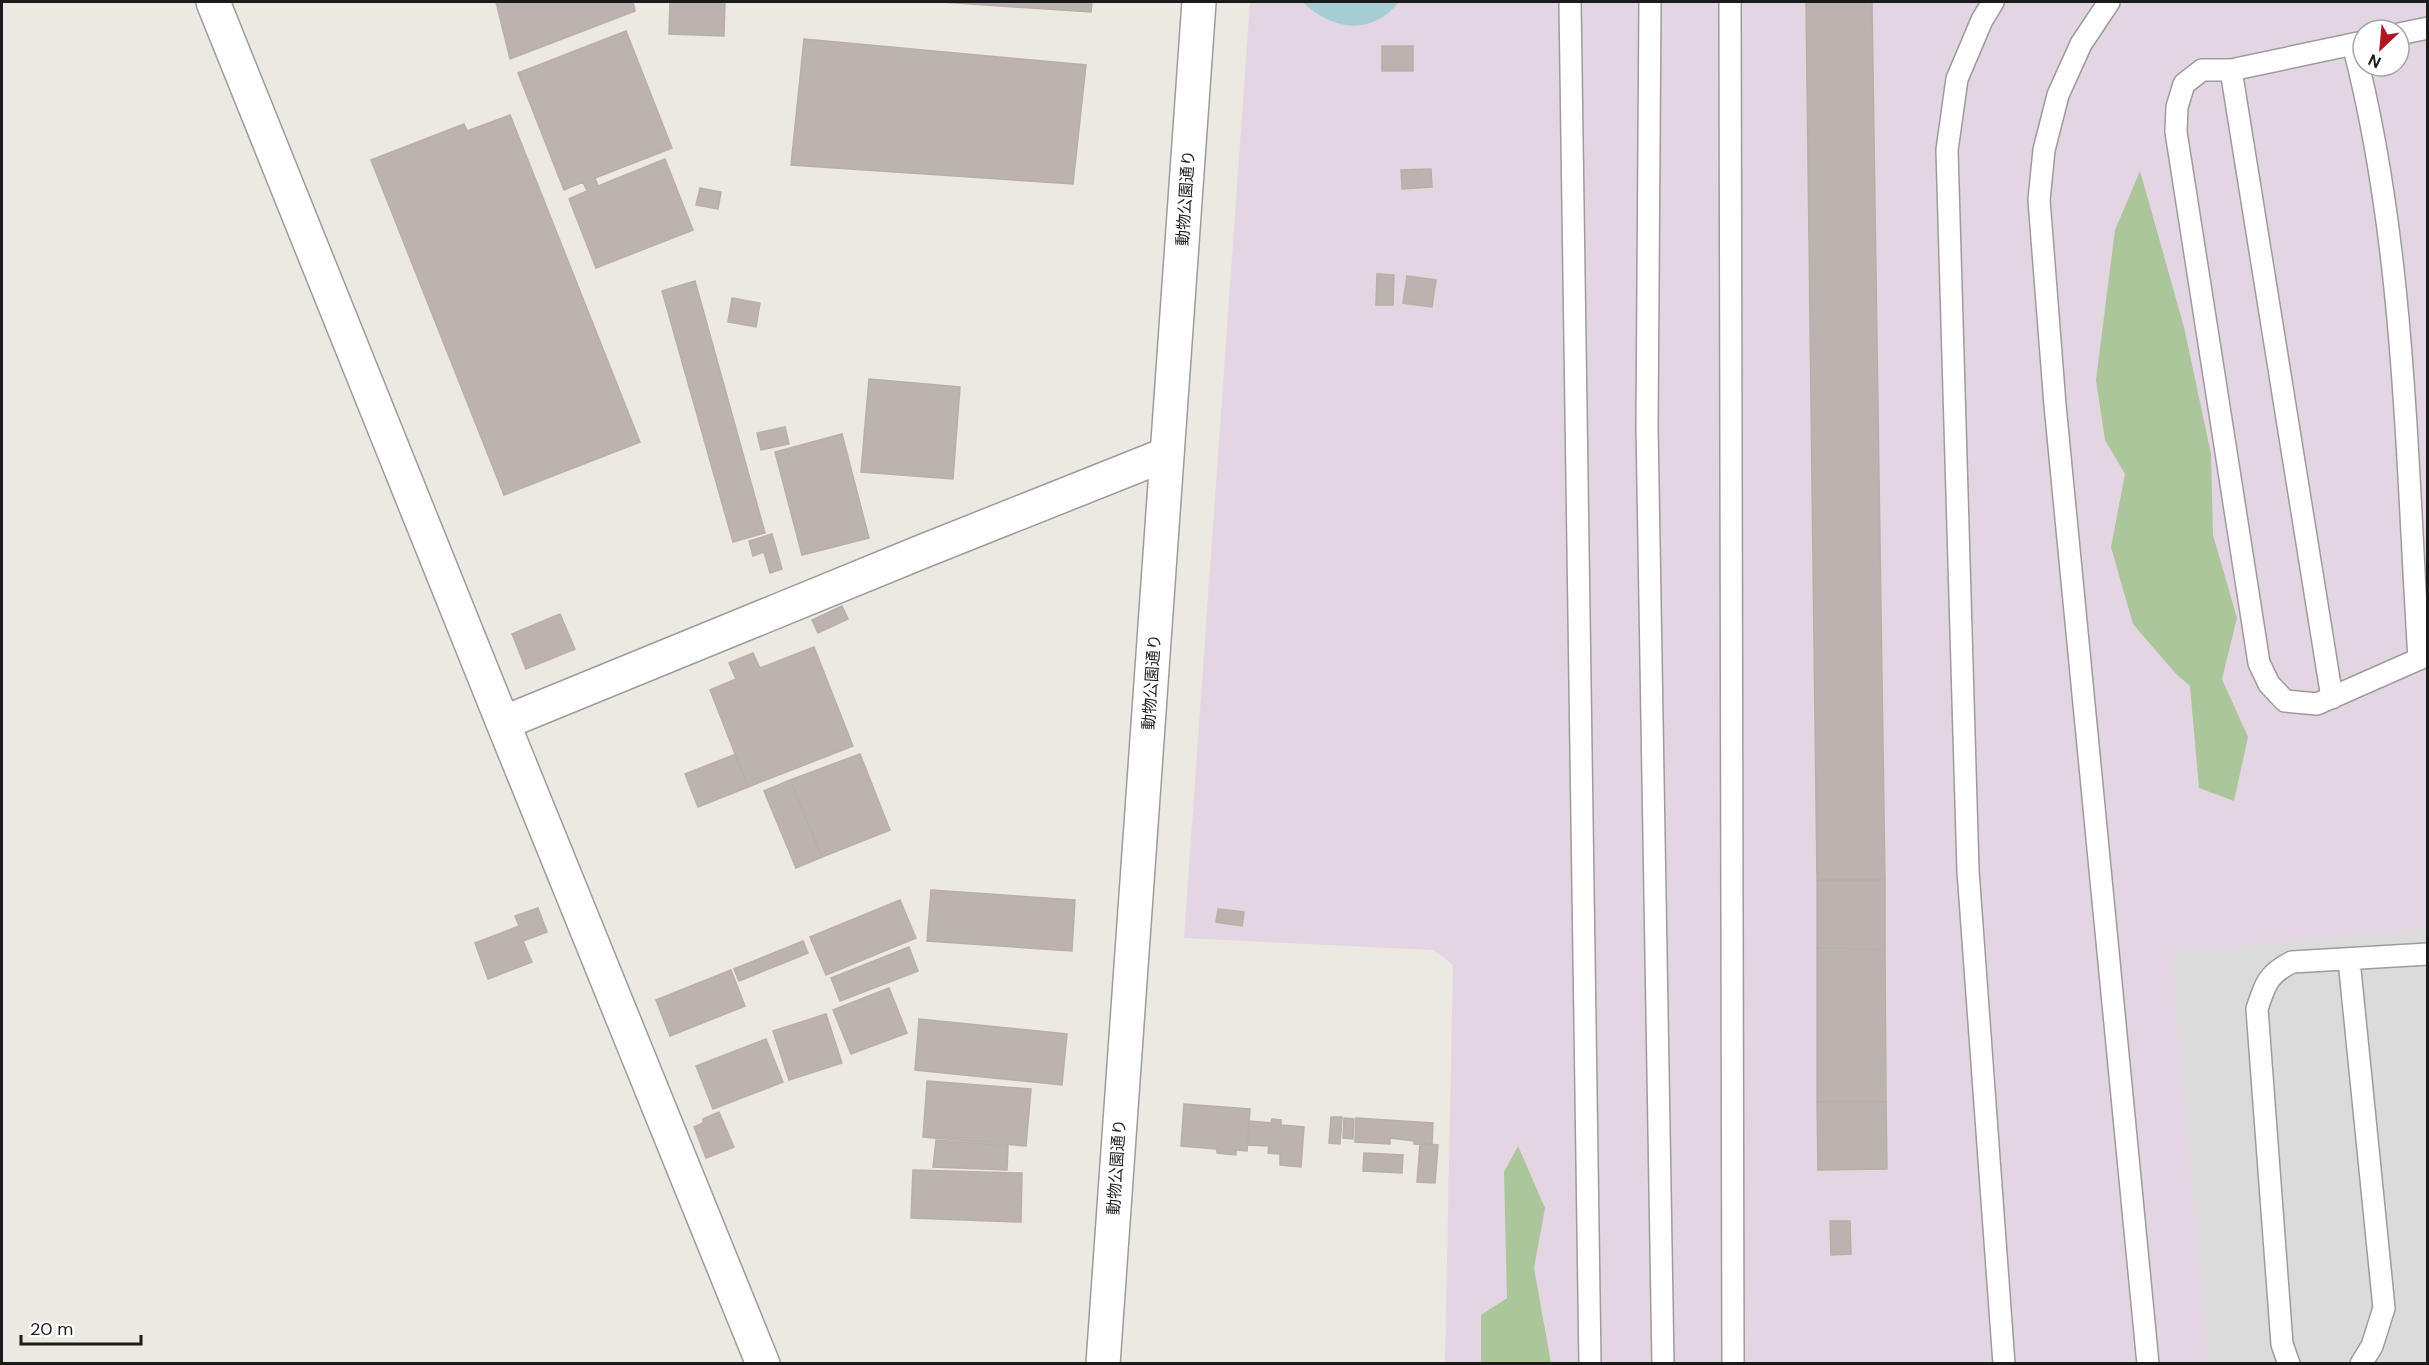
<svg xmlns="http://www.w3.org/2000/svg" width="2429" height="1365" font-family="'DM Sans','Noto Sans JP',sans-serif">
<rect width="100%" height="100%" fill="#ece8e2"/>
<path fill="#e4d5e2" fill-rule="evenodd" d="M1250 2H2427V1363H1445L1453 965 1434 950 1184 938ZM2363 30H2399V66H2363Z"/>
<path fill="#abc69b" d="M2140 171 2184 327 2211 454 2213 535 2237 618 2222 679 2248 737 2234 801 2199 788 2190 686 2176 674 2133 624 2111 547 2125 474 2105 440 2096 380 2115 230Z
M1518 1146 1545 1208 1534 1268 1551 1363H1481V1315L1507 1298 1504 1172Z"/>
<path fill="#dbdbdb" d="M2427 928V1363H2208L2171 953Z"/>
<path fill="#a7cdd4" d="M1302 2H1399C1370 37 1333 30 1302 2Z"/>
<path fill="#bbb3af" stroke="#bbaea6" stroke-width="1.5" d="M496 2H633L635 11 510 59Z
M670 2H725L724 36 669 34Z
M941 2H1092L1091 12Z
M1806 2H1872L1885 880H1817Z
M626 31 672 148 595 178 598 186 665 159 693 230 596 268 569 199 587 191 583 182 564 190 518 73Z
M804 39 1086 65 1073 184 791 165Z
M1382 46H1413V71H1382Z
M510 115 640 442 504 495 371 160 464 124 467 131Z
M1431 169 1432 187 1402 189 1401 170Z
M700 188 721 192 718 209 696 205Z
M1377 274 1394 275 1393 305H1376Z
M1407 276 1436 280 1432 307 1403 303Z
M695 281 765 533 733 542 662 291Z
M732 298 760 303 756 327 728 322Z
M869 379 960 387 953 479 861 472Z
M785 427 789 444 761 450 757 433Z
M842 434 869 538 802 555 775 452Z
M772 534 782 569 770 573 764 552 753 556 749 541Z
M842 606 848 619 818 633 812 620Z
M560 614 575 649 526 669 512 634Z
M814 647 853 746 748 787 710 690 736 679 729 663 753 653 760 668Z
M736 754 748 787 698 807 685 774Z
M860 754 890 830 822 857 790 780Z
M790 780 822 857 796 868 764 791Z
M1817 880H1885V949L1817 948Z
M931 890 1075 900 1072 951 927 941Z
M900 900 916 938 826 975 810 937Z
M538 908 547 932 523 941 532 962 488 979 475 943 519 926 515 916Z
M1218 909 1244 912 1242 926 1216 922Z
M803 941 808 953 739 981 734 969Z
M909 947 918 971 840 1001 831 978Z
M1817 948 1885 949 1886 1102H1817Z
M731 970 745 1006 670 1036 656 1000Z
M889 988 907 1033 851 1054 833 1010Z
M826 1014 842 1063 789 1080 773 1031Z
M919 1019 1067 1034 1062 1085 915 1070Z
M766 1039 783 1082 713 1109 696 1066Z
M927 1081 1031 1089 1026 1146 923 1137Z
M1817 1102H1886L1887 1169 1818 1170Z
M1184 1104 1250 1109 1247 1151 1236 1150V1155L1217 1153V1149L1181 1146Z
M719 1112 734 1147 706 1158 694 1127 703 1123V1119Z
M1331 1117H1342L1340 1144 1329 1143Z
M1344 1118 1354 1119 1353 1139 1343 1138Z
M1356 1118 1433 1123 1432 1145 1414 1144V1141L1390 1138V1144L1355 1142Z
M1272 1119 1281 1120V1125L1304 1127 1301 1167 1280 1165V1154L1268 1153 1269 1146 1247 1145 1250 1121 1271 1123Z
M936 1140 1008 1146 1007 1170 933 1167Z
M1420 1143 1438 1145 1435 1183 1417 1182Z
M1364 1153 1403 1155 1402 1173 1363 1171Z
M913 1170 1022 1173 1021 1222 911 1218Z
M1830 1221H1850L1851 1254 1831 1255Z"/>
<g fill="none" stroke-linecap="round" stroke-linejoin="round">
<g stroke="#9c9c9c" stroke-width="24">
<path id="service" d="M1570 2 1590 1364
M1650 2 1647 426 1663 1364
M1730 2 1733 1364
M1993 2 1982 20 1957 79 1947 150 1968 871 2004 1364
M2109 2 2081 44 2058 95 2044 150 2039 200 2055 405 2148 1364
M2399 34 2428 28
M2363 42 2231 70H2202L2184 84 2177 107 2176 132 2259 663 2269 684 2285 701 2317 704 2428 655
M2353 44C2405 244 2406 454 2419 659
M2231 70 2332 698
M2349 960 2384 1308 2372 1346 2361 1364
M2289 1364 2282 1344 2257 1009C2265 984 2268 974 2292 962L2428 954"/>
</g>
<g stroke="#9c9c9c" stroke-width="36">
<path id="minor" d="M213 2 503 723 763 1364
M503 723 926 550 1167 454"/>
</g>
<g stroke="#9c9c9c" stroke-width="36">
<path id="tertiary" d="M1103 1364 1199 2"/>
</g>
<use href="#service" stroke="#fff" stroke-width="21"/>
<use href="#minor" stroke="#fff" stroke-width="33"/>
<use href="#tertiary" stroke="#fff" stroke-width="33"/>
</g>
<g text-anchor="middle" stroke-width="4.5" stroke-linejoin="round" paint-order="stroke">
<g font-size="16" fill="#1b1b1b" stroke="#fff">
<text transform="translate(1185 198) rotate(-86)" y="6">動物公園通り</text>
<text transform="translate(1151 682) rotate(-86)" y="6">動物公園通り</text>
<text transform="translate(1116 1167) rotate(-86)" y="6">動物公園通り</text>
</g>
</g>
<rect width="2429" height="1365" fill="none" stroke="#1b1b1b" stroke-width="6"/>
<g transform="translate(2381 48) rotate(206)"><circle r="28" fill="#ffffff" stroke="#a4a4a4" stroke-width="1.5"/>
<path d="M0-4.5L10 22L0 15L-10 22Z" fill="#af1822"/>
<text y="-9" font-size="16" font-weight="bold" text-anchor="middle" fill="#1b1b1b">N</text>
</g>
<path d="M21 1335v9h120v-9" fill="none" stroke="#1b1b1b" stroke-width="3"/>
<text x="30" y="1335" font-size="18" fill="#1b1b1b" stroke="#ffffff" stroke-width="4.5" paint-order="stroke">20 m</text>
</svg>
